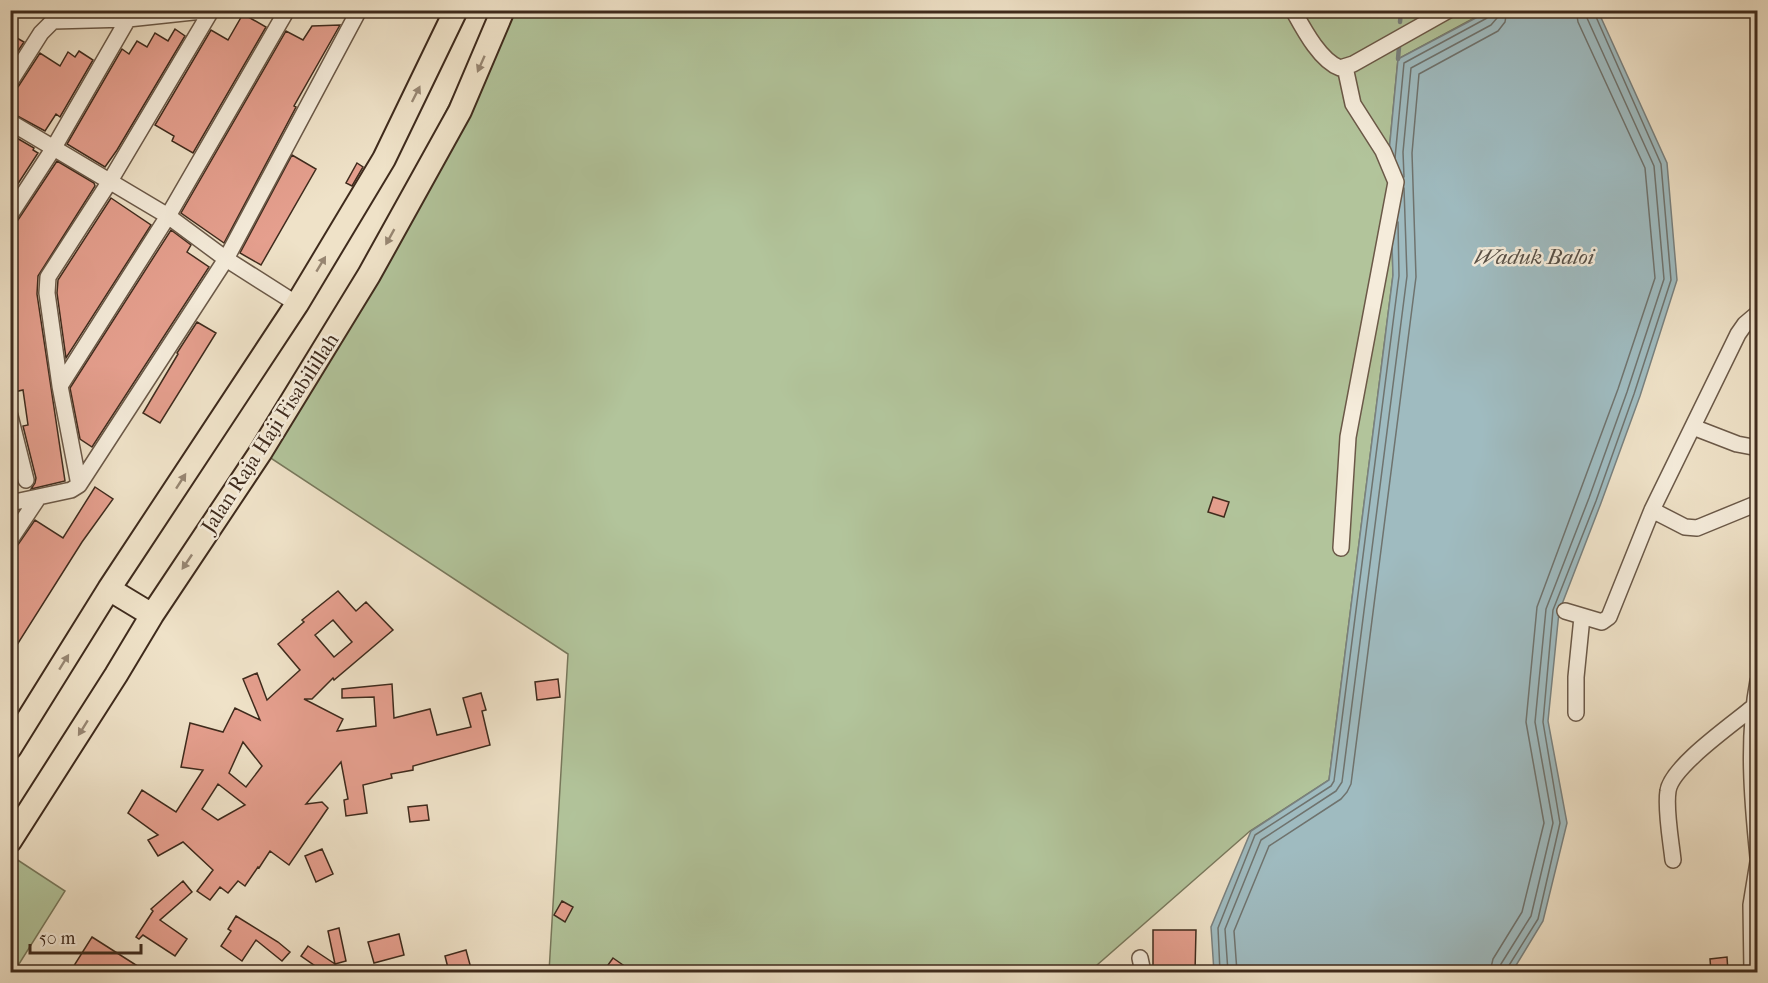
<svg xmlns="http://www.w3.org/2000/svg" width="1768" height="983" font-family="'IM FELL French Canon',serif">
<rect width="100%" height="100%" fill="#efe2c8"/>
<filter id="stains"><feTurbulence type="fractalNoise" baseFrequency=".00333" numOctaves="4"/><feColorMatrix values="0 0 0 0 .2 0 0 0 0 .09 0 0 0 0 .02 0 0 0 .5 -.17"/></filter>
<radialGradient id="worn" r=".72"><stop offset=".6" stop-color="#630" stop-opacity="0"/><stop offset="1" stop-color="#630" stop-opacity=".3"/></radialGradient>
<path fill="#b2c49b" stroke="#78785c" stroke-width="1.5" d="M495 11H1480L1478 16 1398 59 1389 152 1393 275 1329 780 1250 831 1089 972H549L568 654 251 445 324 333 415 175Z
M10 855 65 891 14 972H10Z"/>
<path fill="#9fbbc0" stroke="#79817f" stroke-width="1.5" d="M1489 11H1598L1667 163 1677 280 1640 396 1601 503 1559 612 1548 721 1567 823 1543 921 1512 972H1214L1211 927 1251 831 1329 780 1393 275 1389 152 1398 59Z"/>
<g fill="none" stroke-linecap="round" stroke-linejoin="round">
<path stroke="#6f736e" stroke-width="1.5" d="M1395 158 1404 63 1487 18 1491 10
M1404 177 1403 152 1411 68 1491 25 1497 18 1498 10
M1220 972 1218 928 1255 835 1331 786 1334 781 1399 276 1398 222
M1228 972 1225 929 1261 840 1336 791 1342 782 1407 276 1404 188
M1237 972 1234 931 1269 846 1341 799 1347 792 1351 784 1416 277 1412 153 1419 74 1498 31 1505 22 1507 10
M1490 972 1493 959 1522 912 1544 823 1526 722 1537 607 1618 389 1655 278 1645 168 1578 22 1576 10
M1499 972 1501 964 1531 916 1553 823 1535 722 1546 609 1589 498 1627 392 1664 279 1654 166 1587 18 1585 10
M1507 972 1508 967 1538 919 1560 823 1543 722 1553 610 1596 501 1634 394 1671 280 1661 164 1593 10"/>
<path stroke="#79817f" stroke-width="4.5" d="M1400 22 1401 10
M1398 59 1399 47"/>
</g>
<path fill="#e59f8e" stroke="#3f2b1d" stroke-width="1.5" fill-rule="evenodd" d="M243 14 266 27 193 153 172 141 174 136 155 125 211 30 228 40Z
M340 25 294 106 296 107 224 243 181 213 286 31 303 40 312 26Z
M175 29 185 36 117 150 105 167 67 144 122 49 129 54 137 41 147 47 155 33 168 41Z
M10 34 24 42 10 63Z
M79 51 93 60 60 117 56 114 45 131 10 112V92L18 87 40 53 60 66 68 52 75 57Z
M10 134 34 148 33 150 38 153 10 196Z
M292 155 316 169 261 265 240 253Z
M57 161 94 183 95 186 38 276 37 294 65 481 31 489 35 483 36 478 23 426 28 425 23 390 14 392 10 372V319L15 318 10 293V225L18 220Z
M357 163 363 167 352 186 346 183Z
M111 198 151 225 66 358 57 293 58 280Z
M171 230 191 245 187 252 209 267 92 447 80 439 70 388Z
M197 322 216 333 160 423 143 413 178 354 177 353Z
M95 487 113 499 82 542 10 656V556L35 520 63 538Z
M1213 497 1229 502 1224 517 1208 512Z
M338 591 356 611 366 602 393 630 334 680 333 678 312 699H304L343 719 337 731 376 726 374 697 342 698V689L392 684 394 718 430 709 437 735 471 727 463 698 481 693 486 710 482 711 490 745 413 766V770L391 774 392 778 363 785 367 813 346 816 344 800 348 799 341 762 306 804 322 802 328 808 289 865 270 851 259 868 258 867 245 886 238 881 228 893 220 887 210 900 197 891 213 870 183 842 158 856 148 840 158 835 128 813 142 790 176 812 203 770 181 767 190 723 223 732 235 708 260 720 243 679 257 673 267 700 300 670 278 644 304 622 302 620ZM333 620 352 642 334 657 315 635ZM243 742 262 766 246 787 229 773ZM218 784 245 805 218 820 202 809Z
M558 679 560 697 537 700 535 682Z
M427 805 429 820 410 822 408 807Z
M322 849 333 874 316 882 305 856Z
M183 881 192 892 160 920 187 939 175 956 143 935 139 939 136 937 153 911 151 909Z
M562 901 573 907 565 922 554 915Z
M236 916 278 942 290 952 282 961 256 940 242 961 221 946 231 931 228 929Z
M339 928 346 961 335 964 328 931Z
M1153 930H1196L1195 972H1153Z
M399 934 404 955 374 963 368 942Z
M92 937 147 972H70Z
M308 946 347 972H315L318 968 301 956Z
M466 950 472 972H449L445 956Z
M1727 957 1728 972H1711L1710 959Z
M613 958 633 972H603Z"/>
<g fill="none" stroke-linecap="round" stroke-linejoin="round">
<g stroke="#6b5948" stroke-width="18">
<path id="minor" d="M1293 10C1303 28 1320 61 1340 68L1353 64 1449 10
M10 82 41 33 53 21 128 19 212 10
M10 122 168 216 226 259 297 304
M10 215 53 149 128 19
M60 386 168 216 287 10
M10 416 26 480
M1693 427 1737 444 1758 448
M79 485 60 386 47 293 48 277 110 181 211 11
M10 503 71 490 79 485 226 259 359 10
M1652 510 1685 527 1697 528 1758 503
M10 540 38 498
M1341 548 1348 437 1396 182 1383 151 1353 104 1345 67
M1565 611 1602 622 1609 617 1652 510 1738 334 1745 324 1758 313
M1758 681C1747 738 1752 799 1758 857
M1576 713V677L1582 617
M1673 860C1671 841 1665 809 1668 791 1671 767 1733 724 1752 708
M1140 958 1143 972
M1752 972 1751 905 1758 862"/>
</g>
<g stroke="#3f2b1d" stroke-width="26">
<path id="primary" d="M109 589 152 615
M10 748 109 589 297 304 384 159 456 10
M10 841 116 675 152 615 260 453 369 275 460 111 503 10"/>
</g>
<use href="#minor" stroke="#f5ecdb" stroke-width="15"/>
<use href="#primary" stroke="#efe2c8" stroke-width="22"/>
</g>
<defs><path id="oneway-solid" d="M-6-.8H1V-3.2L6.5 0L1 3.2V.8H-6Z" transform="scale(1.5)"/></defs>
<g fill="#978672">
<use href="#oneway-solid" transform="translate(481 64) rotate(114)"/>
<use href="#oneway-solid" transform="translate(416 94) rotate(-63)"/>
<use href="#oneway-solid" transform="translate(390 237) rotate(119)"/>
<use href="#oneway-solid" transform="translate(321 264) rotate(-59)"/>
<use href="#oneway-solid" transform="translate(181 481) rotate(-57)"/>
<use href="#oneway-solid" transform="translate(187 562) rotate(124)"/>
<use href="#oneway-solid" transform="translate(64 662) rotate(-58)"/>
<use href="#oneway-solid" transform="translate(83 728) rotate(122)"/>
</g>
<g text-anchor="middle" stroke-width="5" stroke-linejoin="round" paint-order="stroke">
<g font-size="21" fill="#3f2b1d" stroke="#f5ecdb">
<text transform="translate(270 433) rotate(-57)" y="7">Jalan Raja Haji Fisabilillah</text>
</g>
<g font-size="22" font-style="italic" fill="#574f46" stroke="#f5ecdb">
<text x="1534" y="264">Waduk Baloi</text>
</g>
</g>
<rect width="1768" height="983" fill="none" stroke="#efe2c8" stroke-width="36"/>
<rect x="12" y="12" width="1744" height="959" fill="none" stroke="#3f2b1d" stroke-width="3"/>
<rect x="18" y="18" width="1732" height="947" fill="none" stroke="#3f2b1d" stroke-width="1.5"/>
<path d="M30 944v9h111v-9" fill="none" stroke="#3f2b1d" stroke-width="3"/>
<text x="39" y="944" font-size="18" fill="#3f2b1d" stroke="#f5ecdb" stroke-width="4.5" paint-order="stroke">50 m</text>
<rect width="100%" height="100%" filter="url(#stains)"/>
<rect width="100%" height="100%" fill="url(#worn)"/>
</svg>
